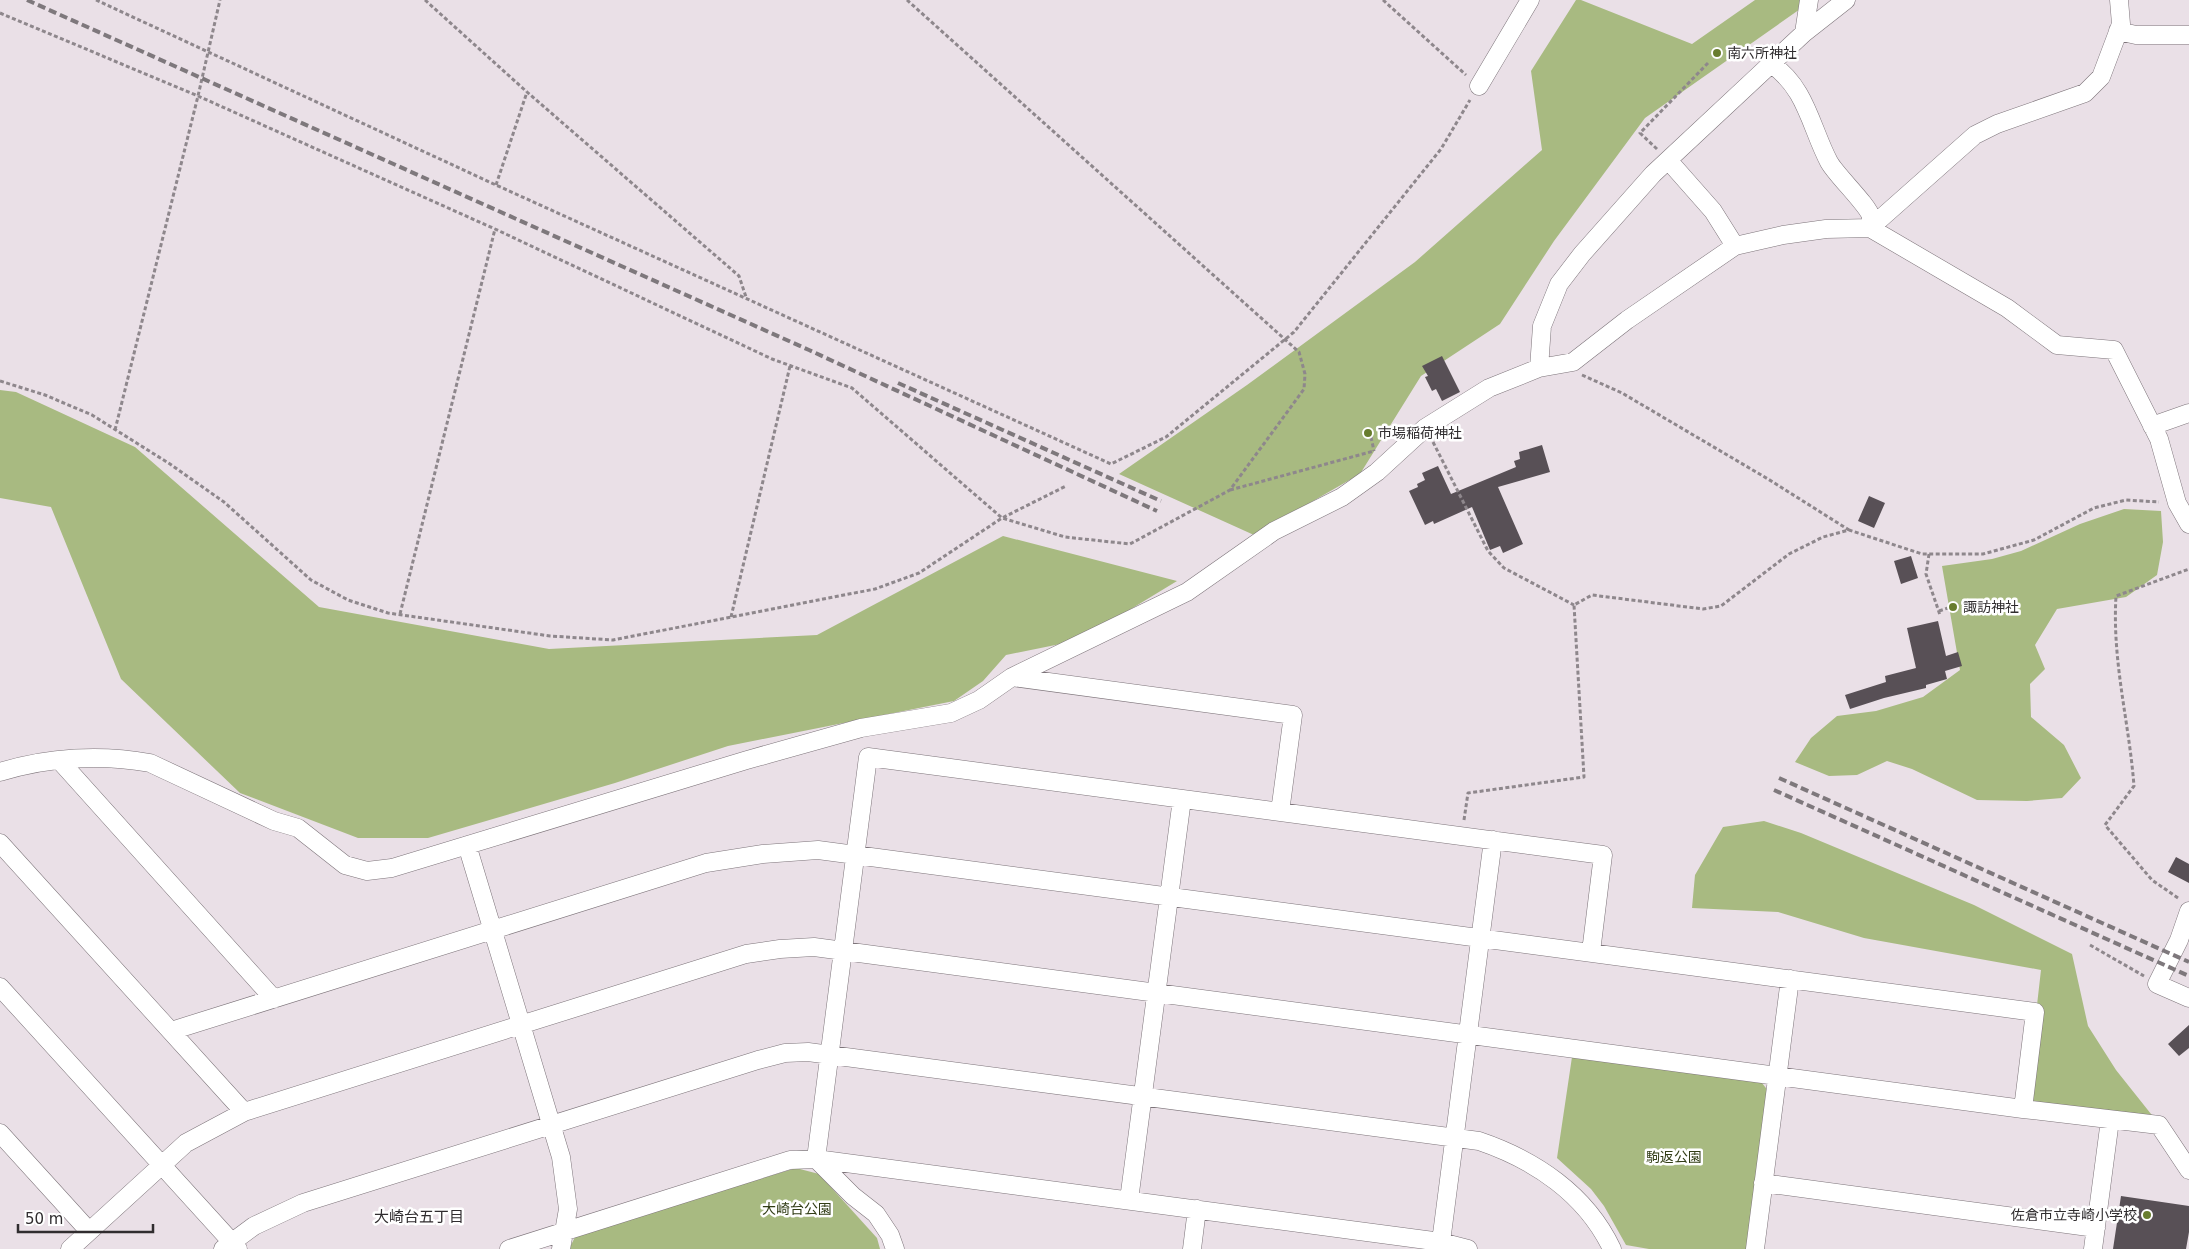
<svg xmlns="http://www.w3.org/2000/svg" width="2189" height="1249" font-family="'DejaVu Sans','Noto Sans JP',sans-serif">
<rect width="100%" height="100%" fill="#eae0e7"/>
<path fill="#a8ba81" d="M1576 0H1581L1692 44 1755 0H1813L1645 118 1554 241 1500 324 1421 376 1360 474 1254 535 1119 474 1247 385 1415 262 1542 150 1531 71Z
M0 390 16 392 135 447 319 607 549 649 817 635 1003 536 1177 581 1080 640 1006 655 983 681 954 701 728 746 615 783 428 838H358L240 793 121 679 51 507 0 498Z
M2124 509 2161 511 2163 542 2157 575 2126 597 2057 609 2035 645 2045 669 2030 684 2031 717 2064 745 2081 778 2062 798 2027 801 1977 800 1912 769 1887 761 1857 775 1829 776 1795 762 1811 738 1837 716 1876 711 1923 697 1960 670 1942 566 1992 559 2021 551 2080 524Z
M1764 821 1801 833 1974 905 2072 954 2088 1026 2116 1070 2155 1119 2026 1101 2041 970 1864 938 1778 912 1692 908 1695 875 1723 827Z
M1572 1057 1762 1083 1769 1092 1748 1249H1649L1626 1245 1604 1206 1591 1189 1557 1158Z
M796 1168 819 1174 877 1238 880 1249H569L576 1235Z"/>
<path fill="#585056" d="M1442 356 1460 392 1442 401 1436 389 1432 391 1425 377 1428 376 1422 366Z
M1542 445 1550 472 1498 487 1523 544 1503 553 1500 546 1490 550 1472 507 1434 524 1433 521 1425 525 1409 491 1418 487 1417 484 1425 480 1422 473 1438 466 1451 494 1516 467 1514 461 1520 459 1519 452Z
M1869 496 1885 503 1874 528 1858 521Z
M1911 556 1918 578 1901 584 1894 561Z
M1938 621 1946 656 1958 652 1962 666 1945 671 1947 679 1926 685V688L1884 698 1850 709 1845 695 1886 682 1885 676 1916 668 1907 628Z
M2176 857 2189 864V883L2168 872Z
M2189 1025V1048L2179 1056 2168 1044Z
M2121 1196 2189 1206V1232L2186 1249H2113Z"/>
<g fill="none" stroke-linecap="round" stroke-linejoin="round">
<g stroke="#7d747a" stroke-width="19">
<path id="minor" d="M2118 31 2136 35H2189
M1804 33 1809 0
M1771 64C1806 87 1811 128 1829 162 1836 175 1869 206 1871 217 1871 220 1870 225 1870 228
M1479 86 1530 0
M1870 228 1975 135 1997 124 2085 93 2101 77 2121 24 2119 0
M1735 246 1713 211 1668 160 1804 33 1846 0
M1539 368 1542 326 1559 284 1582 254 1653 174 1668 160
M2152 426 2189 413
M1012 677 1293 715 1280 812
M60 761 274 999
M0 772C48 757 101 754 150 763L274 821 298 828 345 865 367 871 392 868 747 760 861 728 951 713 979 700 1012 677 1187 592 1274 531 1342 497 1377 472 1425 428 1489 388 1539 368 1573 362 1627 320 1735 246 1783 235 1826 229 1870 228 2007 308 2057 345 2114 350 2159 439 2177 503 2189 524
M1493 840 1441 1242 816 1159 868 757 1603 855 1591 952
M0 843 244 1112
M467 845 561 1157 568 1209 561 1249
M2189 911 2179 940 2157 984 2189 998
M0 987 238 1249
M171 1031 706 863 763 854 818 850 2035 1012 2023 1109
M0 1133 89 1231
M1763 1183 2096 1228
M1129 1200 1182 799
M1441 1242 1468 1249
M70 1249 186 1143 244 1112 746 954 780 949 814 947 2023 1109 2159 1125 2189 1170
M223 1249 254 1226 303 1203 758 1060 785 1053 808 1052 1479 1141C1535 1160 1586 1194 1612 1249
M509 1249 790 1160 816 1159 853 1196 876 1214 890 1235 895 1249
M1192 1249 1197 1209
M1755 1249 1790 979
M2093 1249 2110 1120"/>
</g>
<path stroke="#8e878c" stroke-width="3" stroke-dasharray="4 2.5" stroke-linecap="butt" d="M96 0 496 185 1111 464 1166 437 1294 332 1441 149 1470 100
M425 0 527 92 739 276 746 297
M1383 0 1466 75
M0 13 198 96 495 229 772 359 852 388 1002 518 1065 537 1130 544 1230 490 1304 389 1305 374 1299 352 907 0
M1657 149 1640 133 1708 63
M496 185 527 92
M1582 375 1622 393 1768 479 1849 530
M0 381 45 395 92 415 170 464 224 502 311 580 348 600 388 613 550 636 613 640 875 589 919 573 1002 518 1066 486
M115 430 198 96 220 0
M1371 437 1374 451
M1433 442 1488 551 1504 568 1574 605
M1230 490 1374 451
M1929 554 1926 574 1940 615
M1939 611 1948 608
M400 614 495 229
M731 617 790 366
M1464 820 1468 793 1584 777 1574 605 1592 595 1703 609 1721 606 1789 554 1823 537 1849 530 1922 554H1983L2034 540 2094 508 2126 500 2159 502
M2178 898 2152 880 2105 825 2134 786C2129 721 2112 662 2116 596L2189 569
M2090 945 2144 976"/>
<use href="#minor" stroke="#fff" stroke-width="18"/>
<path stroke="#7e787c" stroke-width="4" stroke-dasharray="8 4" stroke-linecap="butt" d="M27 0 809 350 1157 511
M898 383 1161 501
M1779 778 2189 962
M1774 790 2189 976"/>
</g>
<g fill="#687d2e" stroke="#fff" stroke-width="2">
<circle cx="1717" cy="53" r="5"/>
<circle cx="1368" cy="433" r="5"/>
<circle cx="1953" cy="607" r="5"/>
<circle cx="2147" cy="1215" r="5"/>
</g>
<g text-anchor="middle" stroke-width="5" stroke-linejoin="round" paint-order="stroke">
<g font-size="14" fill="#302d2f" stroke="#fff" text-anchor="start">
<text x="1727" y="58">南六所神社</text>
<text x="1378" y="438">市場稲荷神社</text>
<text x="1963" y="612">諏訪神社</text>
<text x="2137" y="1220" text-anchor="end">佐倉市立寺崎小学校</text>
</g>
<g font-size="14" fill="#313c15" stroke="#fff">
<text x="1674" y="1162">駒返公園</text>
<text x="797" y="1214">大崎台公園</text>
</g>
<g font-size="15" fill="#302d2f" stroke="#fff">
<text x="419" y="1222">大崎台五丁目</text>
</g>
</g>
<path d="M18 1224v8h135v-8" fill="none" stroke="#302d2f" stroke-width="2.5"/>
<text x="25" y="1224" font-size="15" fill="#302d2f" stroke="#ffffff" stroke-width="4" paint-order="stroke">50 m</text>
</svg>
